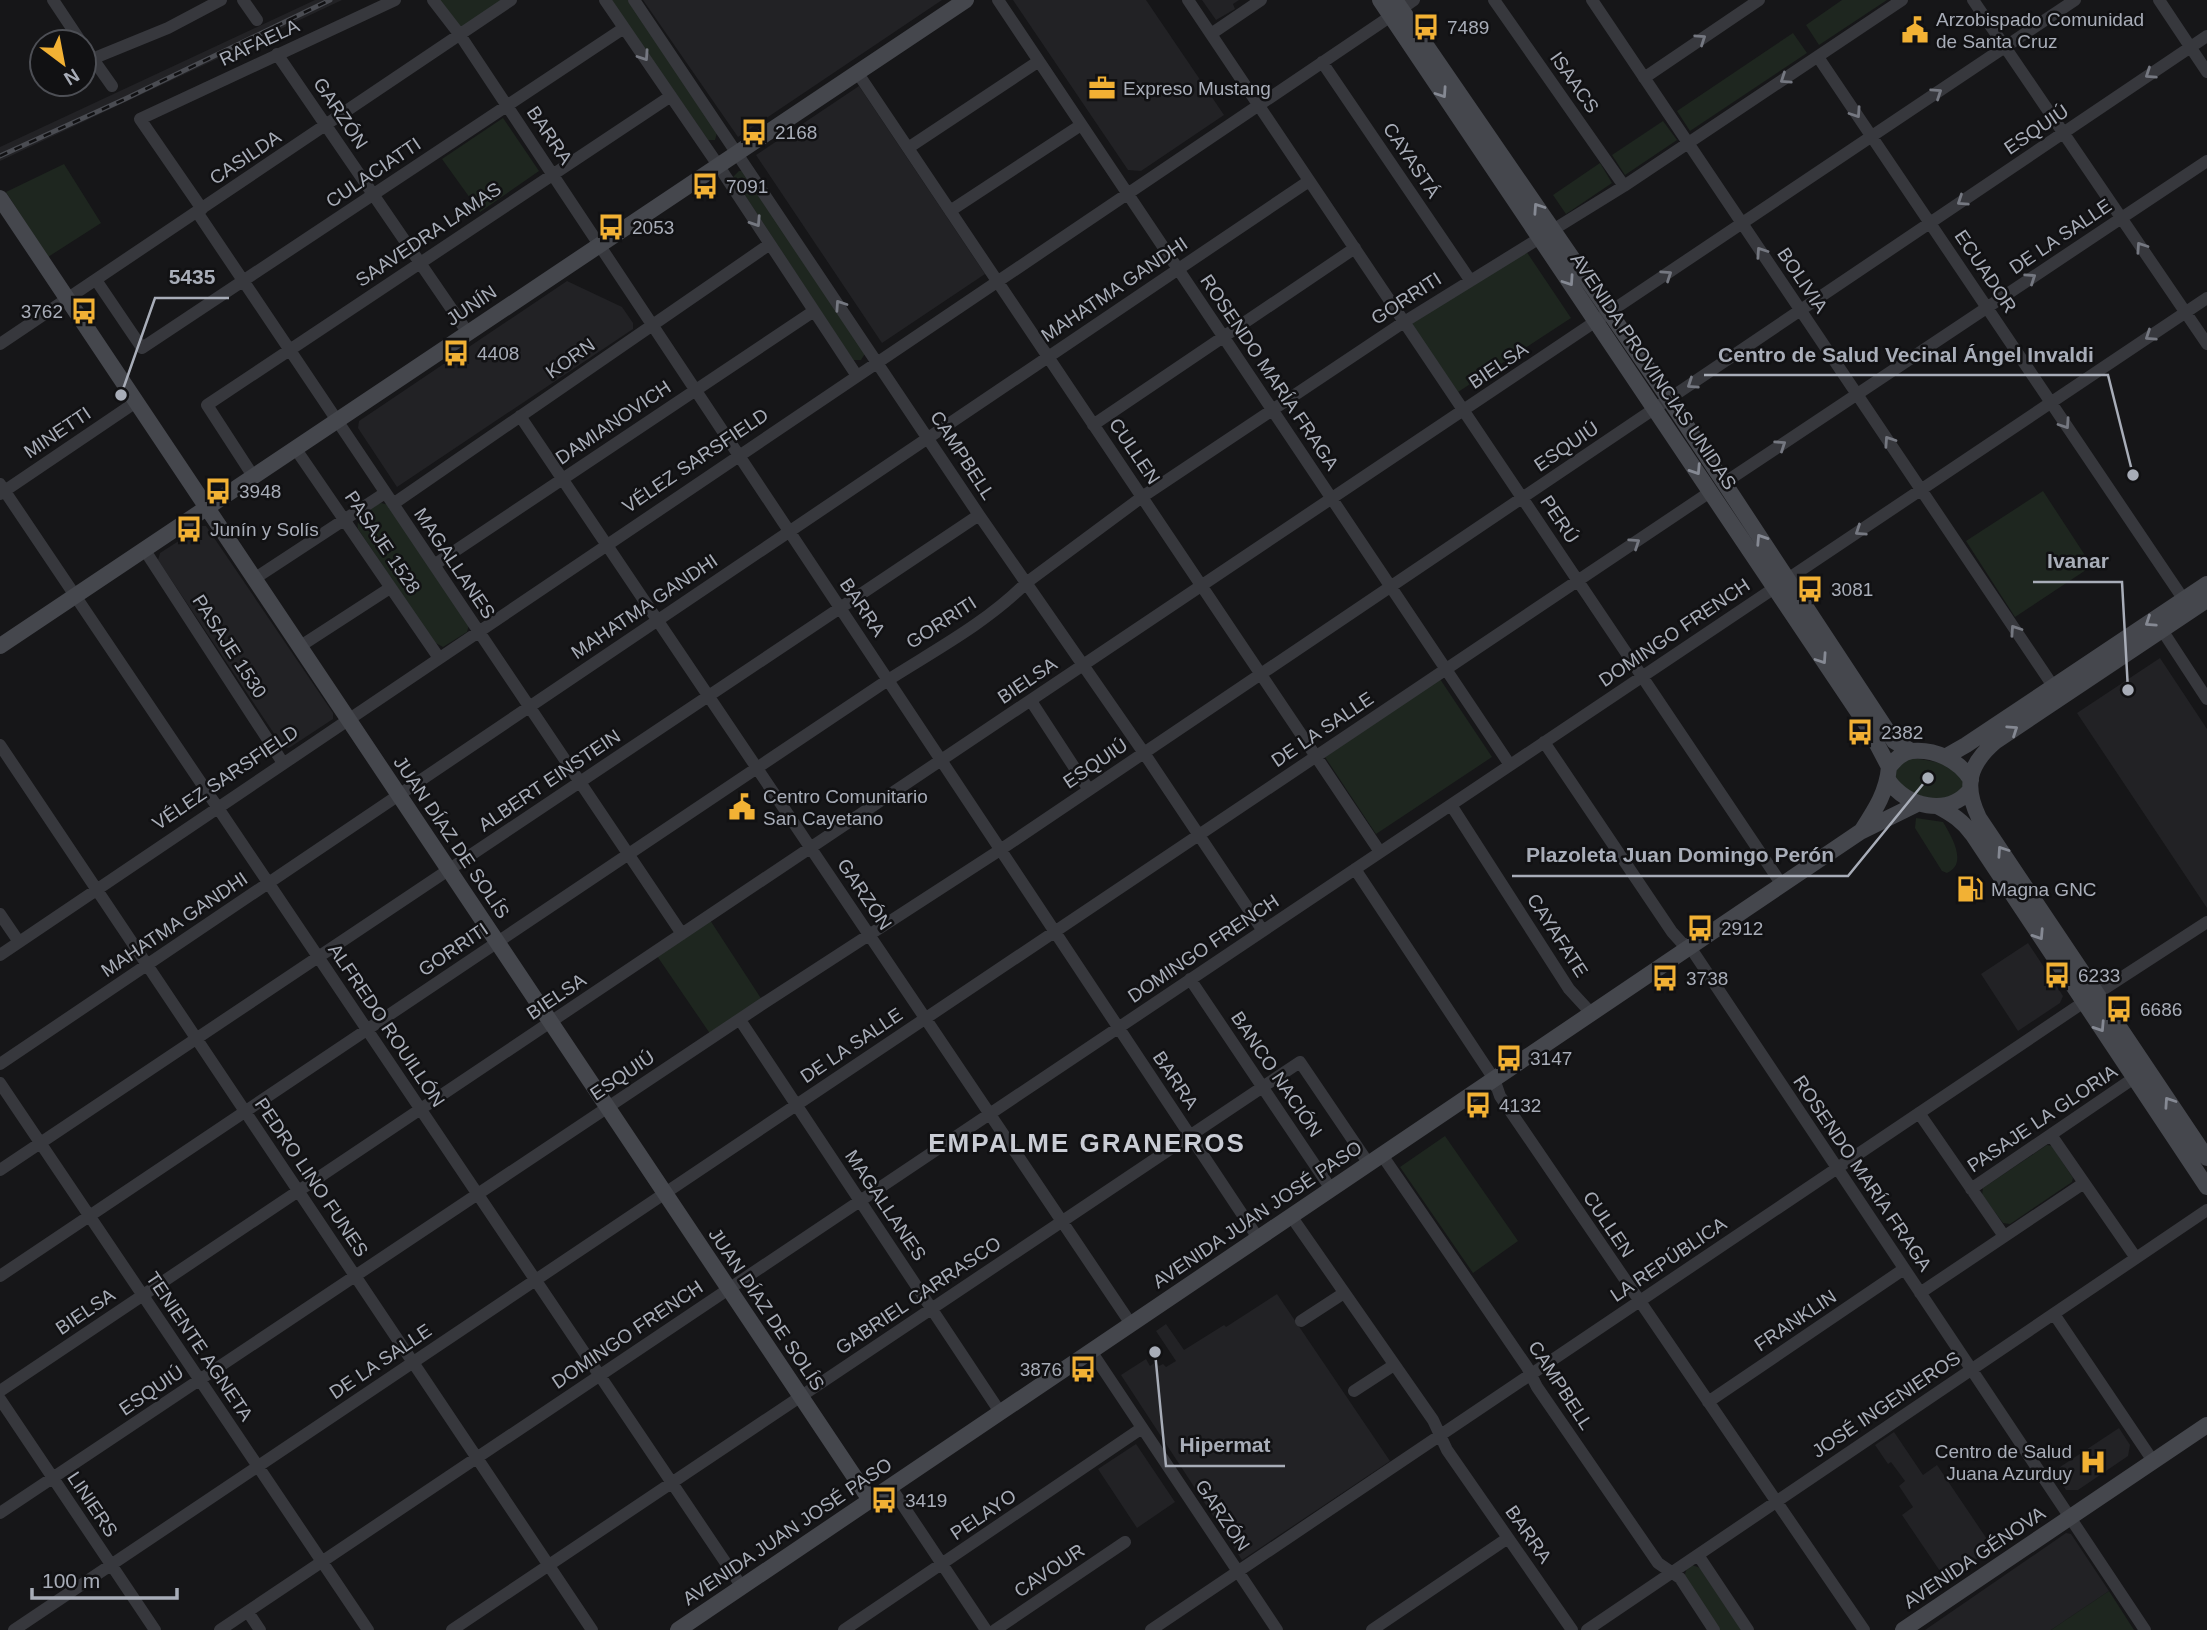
<svg xmlns="http://www.w3.org/2000/svg" width="2207" height="1630" font-family="Helvetica,sans-serif">
<rect width="100%" height="100%" fill="#161618"/>
<path fill="#222225" d="M315 0H342L0 161V147Z
M643 0H942L738 137Z
M1013 0H1146L1224 115 1141 171 1128 170Z
M1202 0H1239L1233 4 1235 9 1216 20Z
M859 86 985 274 882 343 756 155Z
M567 281 622 307 633 323V329L397 487 358 428 359 421Z
M202 526H206L333 713V719L289 748 283 747 158 560 160 553Z
M2160 658 2207 729V908L2077 713Z
M2028 943 2063 996 2060 1003 2018 1031 1981 974Z
M1277 1294 1390 1461 1242 1560 1121 1375 1146 1359 1150 1366 1156 1362 1159 1366 1163 1364 1166 1367 1176 1361 1156 1331 1166 1324 1184 1350 1224 1325 1226 1327Z
M2119 1428 2130 1445 2128 1456 2078 1490H2066L2054 1471Z
M1894 1432 1923 1475 1937 1465 1993 1548 1946 1580 1902 1515 1913 1507 1899 1486 1905 1481 1891 1462 1888 1464 1875 1445Z
M1136 1444 1175 1502 1137 1528 1098 1469Z
M2066 1533 2071 1534 2109 1591 2051 1630H1925Z"/>
<path fill="#1e261f" d="M438 0H505L461 30Z
M611 0H628L717 133 715 140H708Z
M1842 0H1887L1819 45 1806 25Z
M1793 33 1807 53 1690 131 1677 111Z
M503 118 539 171 480 212 442 159Z
M1663 121 1677 140 1625 175 1612 155Z
M1600 163 1612 183 1566 214 1553 195Z
M64 164 101 223 48 257 6 192Z
M739 171H743L866 352 861 360H853L733 177Z
M1526 251 1571 318 1458 392 1411 324Z
M2043 491 2092 566 2015 617 1966 541Z
M381 503 389 505 469 625 467 632 443 647 434 642 358 529C355 515 369 506 381 503Z
M1440 679 1492 757 1376 834 1325 757Z
M1912 758C1930 761 1964 763 1964 788 1959 791 1951 798 1945 799 1925 802 1908 791 1894 779 1895 766 1901 764 1912 758Z
M1916 818 1943 822C1952 837 1968 864 1947 873L1942 871 1915 828Z
M708 917 764 1003 713 1038 655 953Z
M1445 1136 1518 1241 1473 1273 1400 1167Z
M2047 1145 2052 1146 2073 1178 2072 1182 2010 1224 2003 1223 1982 1195 1983 1188Z
M1692 1565 1703 1569 1744 1630H1718L1684 1577 1687 1568Z
M2109 1591 2134 1630H2051Z"/>
<g fill="none" stroke-linecap="round" stroke-linejoin="round">
<path stroke="#37383d" stroke-width="12" d="M53 0 81 42
M243 0 257 20
M433 0 460 35 1258 1238
M605 0 718 165 857 376
M634 0 979 515 1144 753 1263 931
M998 0 1510 765
M1188 0 1782 885
M1494 0 1624 186
M1592 0 2053 686
M1973 0 2207 344
M2159 0 2207 72
M1401 9 1414 0
M1211 34 1261 0
M88 52 112 86
M277 54 468 333
M1818 57 2184 600 2183 606
M92 59 168 28 221 0
M1322 62 1470 280
M857 72 1380 852
M1644 78 1759 0
M908 148 1039 61
M202 209 140 119 395 0
M950 211 1081 125
M197 212 682 934
M96 280 142 348 624 28
M0 344 511 0
M520 416 1131 1324
M1093 425 1355 248
M295 448 439 658
M253 476 207 405 671 96
M1724 483 2207 161
M0 484 742 1587
M0 494 136 402
M393 504 770 244
M144 549 283 763
M434 565 814 311
M254 579 385 493
M2162 630 2207 699
M299 647 390 588
M1031 701 1089 790
M1544 742 1672 932 1681 942 1690 947 2145 1630
M0 745 592 1630
M1451 805 1569 989 1592 1014
M1355 869 1494 1079 1500 1096 1864 1630
M0 914 19 942
M0 955 1391 16
M1190 979 1331 1189
M740 1020 1000 1412
M0 1064 1309 181
M0 1083 368 1630
M1919 1113 2004 1236
M2051 1135 2136 1258
M1382 1155 1527 1367 1537 1387 1658 1563 1680 1578 1714 1630
M0 1170 979 515
M1971 1189 2134 1078
M1291 1216 1433 1420 1447 1450 1572 1630
M0 1276 888 680C935 650 986 623 1026 583L1142 497 1404 322 1624 186 1902 0
M1920 1293 2084 1183
M2054 1314 2153 1461
M1301 1321 1344 1293
M1091 1351 1277 1630
M0 1391 2075 0
M1354 1391 1394 1365
M0 1399 155 1630
M1708 1402 1904 1269
M890 1486 986 1630
M0 1513 764 1003 1000 850 2207 36
M1698 1555 1748 1630
M248 1612 260 1630
M14 1630 1710 492
M220 1630 2207 298
M452 1630 1300 1062 1369 1164
M844 1630 1142 1428
M995 1630 1125 1542
M1151 1630 2084 1002 2207 922
M1372 1630 1508 1538
M1587 1630 2207 1210"/>
<path stroke="#45474d" stroke-width="16" d="M1380 0 1868 727 1889 767
M1395 0 1669 399 1894 741 1911 751
M0 198 870 1500
M2207 600 1996 741C1969 764 1963 785 1979 818L2207 1158
M0 646 966 0
M1945 757 1966 745 2207 584
M1888 780C1906 807 1948 817 1970 790
M1937 806C1952 814 1963 821 1973 835L2207 1187
M1862 830C1875 810 1887 792 1889 767 1895 760 1902 752 1912 751 1935 749 1959 760 1971 780
M678 1630 1860 832 1919 803
M1903 1630 2207 1425"/>
<g stroke="#4a4c52" stroke-width="5">
<path id="rail" d="M0 156 125 99 330 0"/>
</g>
<use href="#rail" stroke="#111113" stroke-width="2.5" stroke-dasharray="8" stroke-linecap="butt"/>
</g>
<defs><path id="oneway-chevron" d="M-2-3.5L2.5 0L-2 3.5" fill="none" stroke-width="1.6" stroke-linecap="round" stroke-linejoin="round" transform="scale(1.75)"/></defs>
<g stroke="#757881">
<use href="#oneway-chevron" transform="translate(1701 39) rotate(-34)"/>
<use href="#oneway-chevron" transform="translate(644 56) rotate(56)"/>
<use href="#oneway-chevron" transform="translate(2150 74) rotate(146)"/>
<use href="#oneway-chevron" transform="translate(1785 79) rotate(146)"/>
<use href="#oneway-chevron" transform="translate(1937 93) rotate(-34)"/>
<use href="#oneway-chevron" transform="translate(1856 113) rotate(56)"/>
<use href="#oneway-chevron" transform="translate(1962 201) rotate(146)"/>
<use href="#oneway-chevron" transform="translate(756 222) rotate(57)"/>
<use href="#oneway-chevron" transform="translate(2141 247) rotate(-124)"/>
<use href="#oneway-chevron" transform="translate(1761 252) rotate(-124)"/>
<use href="#oneway-chevron" transform="translate(1667 275) rotate(-34)"/>
<use href="#oneway-chevron" transform="translate(2031 278) rotate(-34)"/>
<use href="#oneway-chevron" transform="translate(840 305) rotate(-124)"/>
<use href="#oneway-chevron" transform="translate(2150 336) rotate(146)"/>
<use href="#oneway-chevron" transform="translate(1692 384) rotate(146)"/>
<use href="#oneway-chevron" transform="translate(2065 424) rotate(56)"/>
<use href="#oneway-chevron" transform="translate(1889 441) rotate(-124)"/>
<use href="#oneway-chevron" transform="translate(1781 445) rotate(-34)"/>
<use href="#oneway-chevron" transform="translate(1860 531) rotate(146)"/>
<use href="#oneway-chevron" transform="translate(1635 543) rotate(-34)"/>
<use href="#oneway-chevron" transform="translate(2015 630) rotate(-124)"/>
</g>
<g stroke="#858993">
<use href="#oneway-chevron" transform="translate(1442 93) rotate(56)"/>
<use href="#oneway-chevron" transform="translate(1538 208) rotate(-124)"/>
<use href="#oneway-chevron" transform="translate(1569 281) rotate(56)"/>
<use href="#oneway-chevron" transform="translate(1696 470) rotate(57)"/>
<use href="#oneway-chevron" transform="translate(1761 539) rotate(-123)"/>
<use href="#oneway-chevron" transform="translate(2150 622) rotate(146)"/>
<use href="#oneway-chevron" transform="translate(1822 659) rotate(56)"/>
<use href="#oneway-chevron" transform="translate(2013 730) rotate(-34)"/>
<use href="#oneway-chevron" transform="translate(2002 851) rotate(-124)"/>
<use href="#oneway-chevron" transform="translate(2039 935) rotate(57)"/>
<use href="#oneway-chevron" transform="translate(2100 1027) rotate(57)"/>
<use href="#oneway-chevron" transform="translate(2169 1102) rotate(-124)"/>
</g>
<defs>
<g id="bus-bare" transform="scale(2.1)"><path d="M-5-6H5V4H4V6H2V4H-2V6H-4V4H-5ZM-3.5-4V0h7V-4ZM-3.5 1.2v1.5H-2V1.2ZM2 1.2v1.5H3.5V1.2Z" fill="#f2b134" stroke="#111113" stroke-width="2.5" paint-order="stroke"/></g>
<g id="civic-bare" transform="scale(2.1)"><path d="M-.6-6.5H3V-4.5H.6V-3L4-1V1h2V6H-6V1h2V-1L-.6-3ZM-1.2 2.5V6h2.4V2.5Z" fill="#f2b134" stroke="#111113" stroke-width="2.5" paint-order="stroke"/></g>
<g id="office-bare" transform="scale(2.1)"><path d="M-6-3h4V-5.5h4V-3h4V5H-6ZM-1-4.5V-3h2v-1.5ZM-6 0V1H6V0Z" fill="#f2b134" stroke="#111113" stroke-width="2.5" paint-order="stroke"/></g>
<g id="fuel-bare" transform="scale(2.1)"><path d="M-5.5-6h7V0h2V4h1.3V-2.5L3-4.5l.8-.8L6-3V5H2.5V1h-1V6h-7ZM-4.2-4.7v3.2H.2V-4.7Z" fill="#f2b134" stroke="#111113" stroke-width="2.5" paint-order="stroke"/></g>
<g id="hospital-bare" transform="scale(2.1)"><path d="M-5-5h3v3.5h4V-5h3V5h-3V1.5h-4V5h-3Z" fill="#f2b134" stroke="#111113" stroke-width="2.5" paint-order="stroke"/></g>
</defs>
<g fill-rule="evenodd">
<use href="#bus-bare" x="1426" y="27"/>
<use href="#civic-bare" x="1915" y="30"/>
<use href="#office-bare" x="1102" y="88"/>
<use href="#bus-bare" x="754" y="132"/>
<use href="#bus-bare" x="705" y="186"/>
<use href="#bus-bare" x="611" y="227"/>
<use href="#bus-bare" x="84" y="311"/>
<use href="#bus-bare" x="456" y="353"/>
<use href="#bus-bare" x="218" y="491"/>
<use href="#bus-bare" x="189" y="529"/>
<use href="#bus-bare" x="1810" y="589"/>
<use href="#bus-bare" x="1860" y="732"/>
<use href="#civic-bare" x="742" y="807"/>
<use href="#fuel-bare" x="1970" y="889"/>
<use href="#bus-bare" x="1700" y="928"/>
<use href="#bus-bare" x="2057" y="975"/>
<use href="#bus-bare" x="1665" y="978"/>
<use href="#bus-bare" x="2119" y="1009"/>
<use href="#bus-bare" x="1509" y="1058"/>
<use href="#bus-bare" x="1478" y="1105"/>
<use href="#bus-bare" x="1083" y="1369"/>
<use href="#hospital-bare" x="2093" y="1462"/>
<use href="#bus-bare" x="884" y="1500"/>
</g>
<g text-anchor="middle" stroke-width="5" stroke-linejoin="round" paint-order="stroke">
<g font-size="19" fill="#a8adb8" stroke="#111113" text-anchor="start">
<text x="1936" y="26">Arzobispado Comunidad<tspan x="1936" dy="22">de Santa Cruz</tspan></text>
<text x="1447" y="34">7489</text>
<text x="1123" y="95">Expreso Mustang</text>
<text x="775" y="139">2168</text>
<text x="726" y="193">7091</text>
<text x="632" y="234">2053</text>
<text x="63" y="318" text-anchor="end">3762</text>
<text x="477" y="360">4408</text>
<text x="239" y="498">3948</text>
<text x="210" y="536">Junín y Solís</text>
<text x="1831" y="596">3081</text>
<text x="1881" y="739">2382</text>
<text x="763" y="803">Centro Comunitario<tspan x="763" dy="22">San Cayetano</tspan></text>
<text x="1991" y="896">Magna GNC</text>
<text x="1721" y="935">2912</text>
<text x="2078" y="982">6233</text>
<text x="1686" y="985">3738</text>
<text x="2140" y="1016">6686</text>
<text x="1530" y="1065">3147</text>
<text x="1499" y="1112">4132</text>
<text x="1062" y="1376" text-anchor="end">3876</text>
<text x="2072" y="1458" text-anchor="end">Centro de Salud<tspan x="2072" dy="22">Juana Azurduy</tspan></text>
<text x="905" y="1507">3419</text>
</g>
<g font-size="19" fill="#a8adb8" stroke="#111113">
<text transform="translate(259 42) rotate(-25)" y="7">RAFAELA</text>
<text transform="translate(1575 82) rotate(55)" y="7">ISAACS</text>
<text transform="translate(341 113) rotate(56)" y="7">GARZÓN</text>
<text transform="translate(2036 129) rotate(-34)" y="7">ESQUIÚ</text>
<text transform="translate(550 135) rotate(56)" y="7">BARRA</text>
<text transform="translate(245 157) rotate(-34)" y="7">CASILDA</text>
<text transform="translate(1412 160) rotate(56)" y="7">CAYASTÁ</text>
<text transform="translate(373 172) rotate(-34)" y="7">CULACIATTI</text>
<text transform="translate(428 234) rotate(-34)" y="7">SAAVEDRA LAMAS</text>
<text transform="translate(2060 236) rotate(-34)" y="7">DE LA SALLE</text>
<text transform="translate(1986 271) rotate(56)" y="7">ECUADOR</text>
<text transform="translate(1803 280) rotate(56)" y="7">BOLIVIA</text>
<text transform="translate(1114 289) rotate(-34)" y="7">MAHATMA GANDHI</text>
<text transform="translate(1406 298) rotate(-33)" y="7">GORRITI</text>
<text transform="translate(471 305) rotate(-34)" y="7">JUNÍN</text>
<text transform="translate(570 358) rotate(-35)" y="7">KORN</text>
<text transform="translate(1498 365) rotate(-34)" y="7">BIELSA</text>
<text transform="translate(1654 371) rotate(56)" y="7">AVENIDA PROVINCIAS UNIDAS</text>
<text transform="translate(1270 372) rotate(56)" y="7">ROSENDO MARÍA FRAGA</text>
<text transform="translate(613 422) rotate(-34)" y="7">DAMIANOVICH</text>
<text transform="translate(57 432) rotate(-34)" y="7">MINETTI</text>
<text transform="translate(1566 446) rotate(-34)" y="7">ESQUIÚ</text>
<text transform="translate(1135 451) rotate(56)" y="7">CULLEN</text>
<text transform="translate(963 455) rotate(57)" y="7">CAMPBELL</text>
<text transform="translate(695 460) rotate(-34)" y="7">VÉLEZ SARSFIELD</text>
<text transform="translate(1560 519) rotate(56)" y="7">PERÚ</text>
<text transform="translate(383 542) rotate(56)" y="7">PASAJE 1528</text>
<text transform="translate(455 563) rotate(56)" y="7">MAGALLANES</text>
<text transform="translate(644 606) rotate(-34)" y="7">MAHATMA GANDHI</text>
<text transform="translate(863 607) rotate(56)" y="7">BARRA</text>
<text transform="translate(941 622) rotate(-33)" y="7">GORRITI</text>
<text transform="translate(1674 632) rotate(-34)" y="7">DOMINGO FRENCH</text>
<text transform="translate(230 646) rotate(57)" y="7">PASAJE 1530</text>
<text transform="translate(1027 680) rotate(-34)" y="7">BIELSA</text>
<text transform="translate(1322 729) rotate(-34)" y="7">DE LA SALLE</text>
<text transform="translate(1095 763) rotate(-34)" y="7">ESQUIÚ</text>
<text transform="translate(225 777) rotate(-34)" y="7">VÉLEZ SARSFIELD</text>
<text transform="translate(549 780) rotate(-34)" y="7">ALBERT EINSTEIN</text>
<text transform="translate(452 837) rotate(56)" y="7">JUAN DÍAZ DE SOLÍS</text>
<text transform="translate(865 894) rotate(56)" y="7">GARZÓN</text>
<text transform="translate(174 924) rotate(-34)" y="7">MAHATMA GANDHI</text>
<text transform="translate(1558 935) rotate(57)" y="7">CAYAFATE</text>
<text transform="translate(1203 948) rotate(-34)" y="7">DOMINGO FRENCH</text>
<text transform="translate(453 949) rotate(-34)" y="7">GORRITI</text>
<text transform="translate(556 996) rotate(-34)" y="7">BIELSA</text>
<text transform="translate(387 1025) rotate(56)" y="7">ALFREDO ROUILLÓN</text>
<text transform="translate(851 1045) rotate(-34)" y="7">DE LA SALLE</text>
<text transform="translate(1277 1074) rotate(56)" y="7">BANCO NACIÓN</text>
<text transform="translate(622 1075) rotate(-34)" y="7">ESQUIÚ</text>
<text transform="translate(1176 1080) rotate(56)" y="7">BARRA</text>
<text transform="translate(2042 1118) rotate(-34)" y="7">PASAJE LA GLORIA</text>
<text transform="translate(1863 1173) rotate(56)" y="7">ROSENDO MARÍA FRAGA</text>
<text transform="translate(312 1177) rotate(56)" y="7">PEDRO LINO FUNES</text>
<text transform="translate(886 1205) rotate(56)" y="7">MAGALLANES</text>
<text transform="translate(1257 1214) rotate(-34)" y="7">AVENIDA JUAN JOSÉ PASO</text>
<text transform="translate(1609 1224) rotate(56)" y="7">CULLEN</text>
<text transform="translate(1668 1259) rotate(-34)" y="7">LA REPÚBLICA</text>
<text transform="translate(918 1295) rotate(-34)" y="7">GABRIEL CARRASCO</text>
<text transform="translate(767 1309) rotate(56)" y="7">JUAN DÍAZ DE SOLÍS</text>
<text transform="translate(85 1311) rotate(-34)" y="7">BIELSA</text>
<text transform="translate(1795 1320) rotate(-34)" y="7">FRANKLIN</text>
<text transform="translate(627 1334) rotate(-34)" y="7">DOMINGO FRENCH</text>
<text transform="translate(200 1346) rotate(56)" y="7">TENIENTE AGNETA</text>
<text transform="translate(380 1361) rotate(-34)" y="7">DE LA SALLE</text>
<text transform="translate(1561 1385) rotate(57)" y="7">CAMPBELL</text>
<text transform="translate(151 1390) rotate(-34)" y="7">ESQUIÚ</text>
<text transform="translate(1886 1404) rotate(-34)" y="7">JOSÉ INGENIEROS</text>
<text transform="translate(93 1504) rotate(56)" y="7">LINIERS</text>
<text transform="translate(983 1514) rotate(-34)" y="7">PELAYO</text>
<text transform="translate(1223 1515) rotate(56)" y="7">GARZÓN</text>
<text transform="translate(787 1531) rotate(-34)" y="7">AVENIDA JUAN JOSÉ PASO</text>
<text transform="translate(1529 1534) rotate(55)" y="7">BARRA</text>
<text transform="translate(1974 1557) rotate(-34)" y="7">AVENIDA GÉNOVA</text>
<text transform="translate(1049 1570) rotate(-34)" y="7">CAVOUR</text>
</g>
<g font-size="26" font-weight="bold" letter-spacing="2" fill="#c9ccd4" stroke="#111113">
<text x="1087" y="1152">EMPALME GRANEROS</text>
</g>
</g>
<path fill="none" stroke="#a8adb8" stroke-width="2.5" d="M121 395L155 298H229M2133 475L2108 375H1704M2128 690L2122 582H2033M1928 778L1848 876H1512M1155 1352L1166 1466H1285"/>
<g fill="#a8adb8" stroke="#111113" stroke-width="2.5">
<circle cx="121" cy="395" r="7"/>
<circle cx="2133" cy="475" r="7"/>
<circle cx="2128" cy="690" r="7"/>
<circle cx="1928" cy="778" r="7"/>
<circle cx="1155" cy="1352" r="7"/>
</g>
<g font-size="21" text-anchor="middle" font-weight="bold" fill="#a8adb8" stroke="#111113" stroke-width="5" stroke-linejoin="round" paint-order="stroke">
<text x="192" y="284">5435</text>
<text x="1906" y="362">Centro de Salud Vecinal Ángel Invaldi</text>
<text x="2078" y="568">Ivanar</text>
<text x="1680" y="862">Plazoleta Juan Domingo Perón</text>
<text x="1225" y="1452">Hipermat</text>
</g>
<g transform="translate(63 63) rotate(148)"><circle r="33" fill="#111113" stroke="#4d4f55" stroke-width="2"/>
<path d="M0-5L12 26L0 18L-12 26Z" fill="#f2b134"/>
<text y="-10" font-size="19" font-weight="bold" text-anchor="middle" fill="#a8adb8">N</text>
</g>
<path d="M32 1588v10h145v-10" fill="none" stroke="#a8adb8" stroke-width="3.5"/>
<text x="42" y="1588" font-size="21" fill="#a8adb8" stroke="#111113" stroke-width="5" paint-order="stroke">100 m</text>
</svg>
